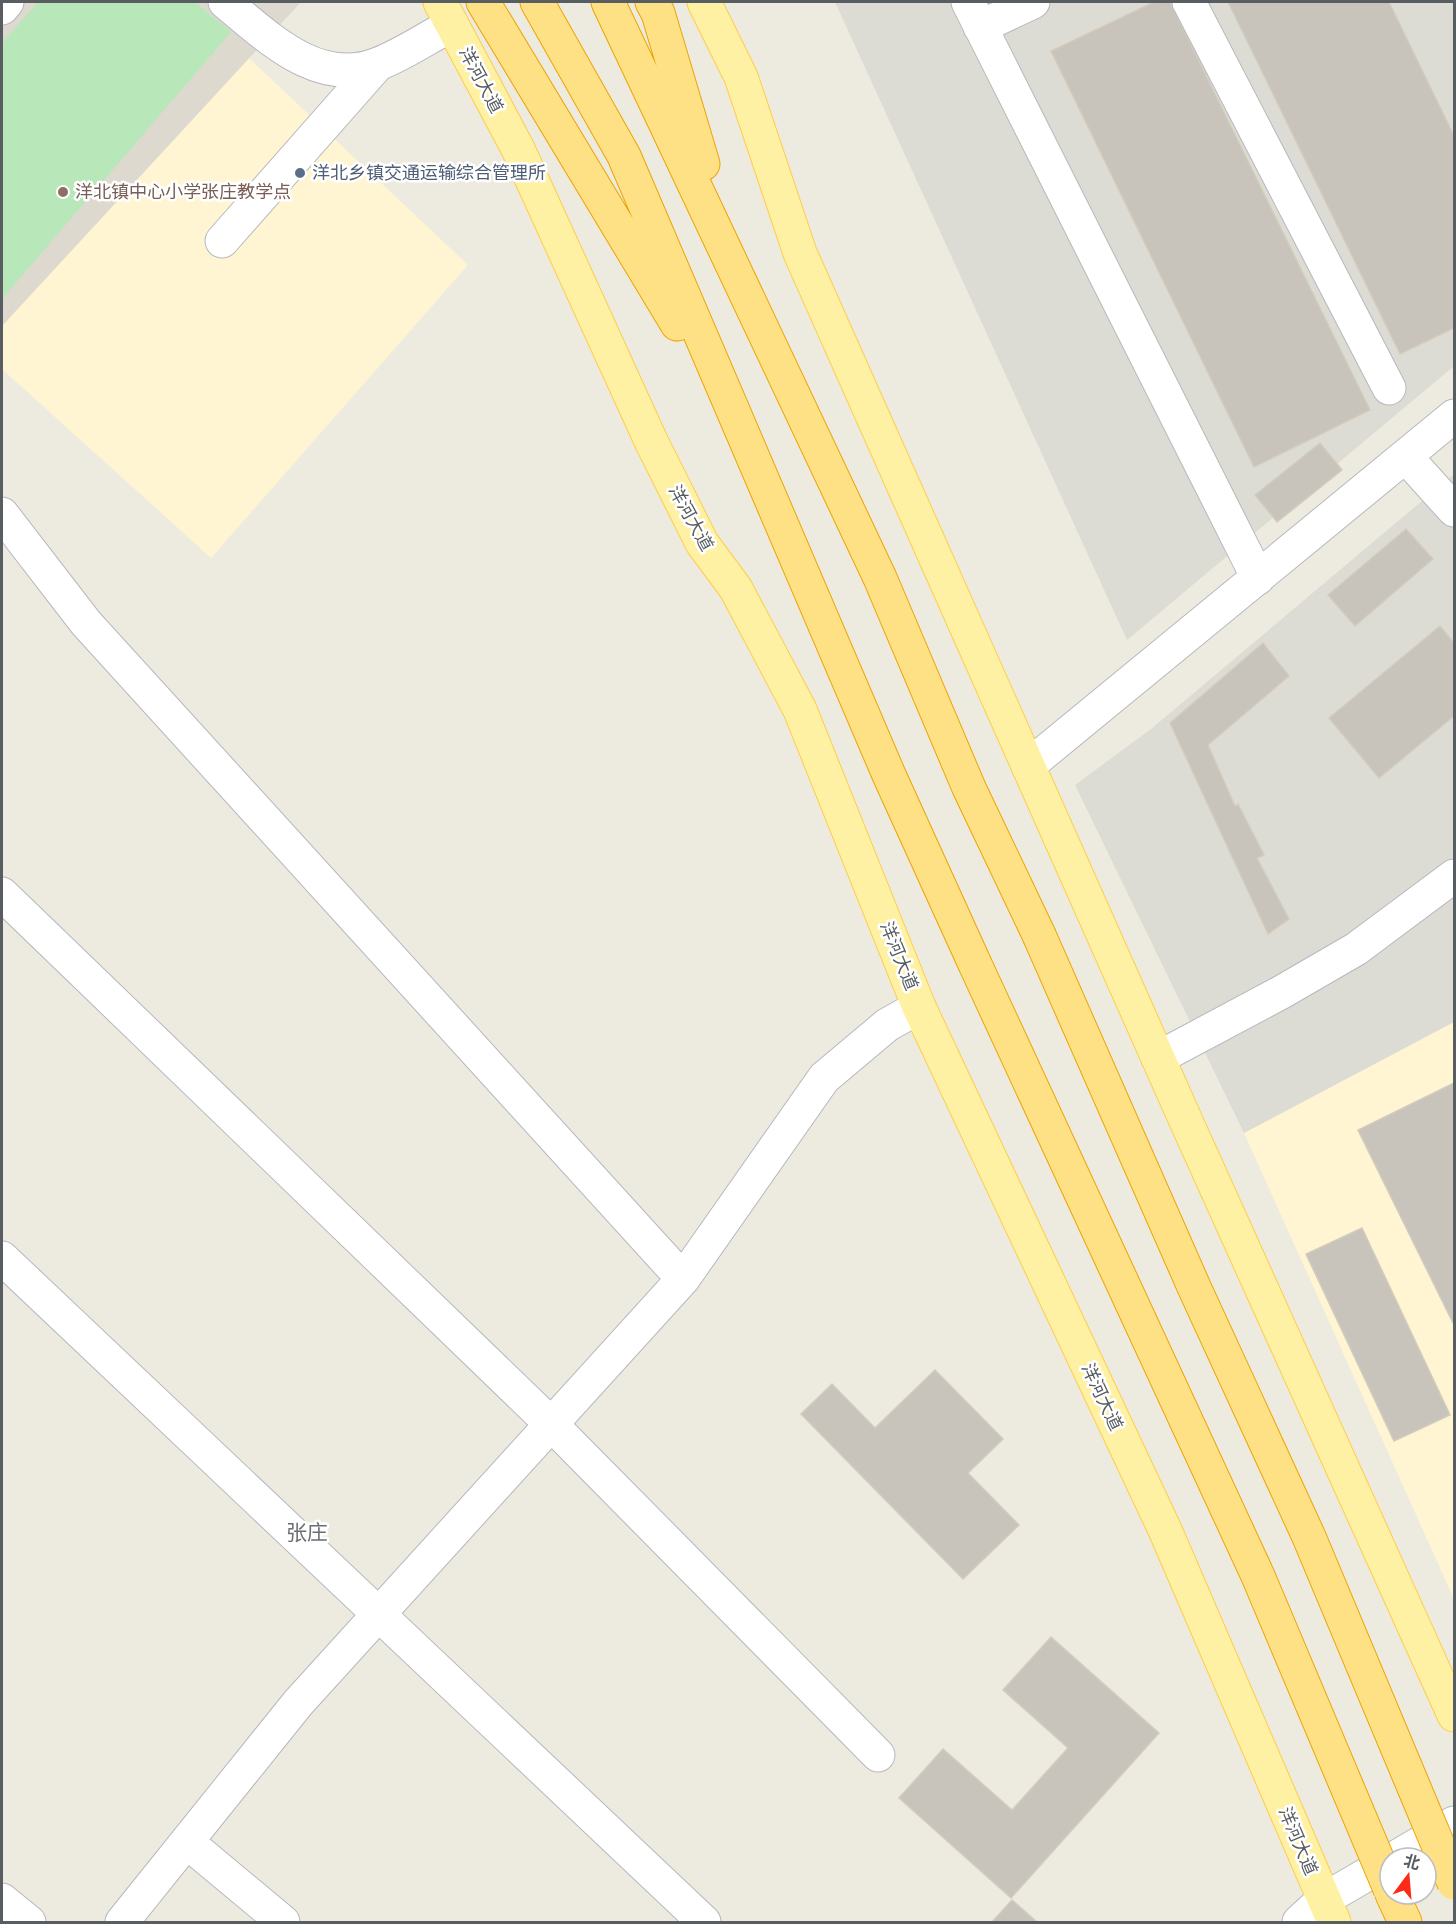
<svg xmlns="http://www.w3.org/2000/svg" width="1456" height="1924" font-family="Roboto,'Noto Sans SC',sans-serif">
<rect width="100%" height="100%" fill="#edeadf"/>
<path fill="#fff5d3" d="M249 58 468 265 211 558 2 369V326Z
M1454 1022V1599L1244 1133Z"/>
<path fill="#dddcd4" d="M835 2H1454V366L1127 640Z
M1454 474V1022L1244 1133 1075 785 1151 729Z"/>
<path fill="#ddd9ce" d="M2 2H301L2 326Z"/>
<path fill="#b8e8b9" d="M38 2H195L231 32 2 299V43Z"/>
<path fill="#c8c4bc" stroke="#d3ccbd" stroke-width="1.5" d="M1154 2H1170L1370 410 1254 467 1051 51Z
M1228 2H1389L1454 136V328L1400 354Z
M1320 443 1342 470 1277 522 1255 495Z
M1406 529 1433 559 1355 626 1328 595Z
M1440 626 1454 643V716L1379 778 1329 718Z
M1263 643 1289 676 1208 745 1235 806 1238 804 1264 855 1257 858 1289 919 1268 934 1170 723Z
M1454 1083V1325L1358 1130Z
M1362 1228 1450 1415 1394 1441 1306 1254Z
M935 1370 1003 1439 968 1473 1019 1525 963 1579 801 1414 832 1384 875 1428Z
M1051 1637 1159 1733 1011 1898 899 1798 943 1749 1012 1810 1068 1748 1003 1690Z
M1012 1900 1037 1922H992Z"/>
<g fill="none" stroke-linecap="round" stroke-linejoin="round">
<g stroke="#b5b8be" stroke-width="35">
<path id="minor" d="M225 2C268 37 318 88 378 64 404 54 428 37 452 25
M968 2 1258 578
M1189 2 1389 388
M2 8 7 2
M980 27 1033 2
M222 241 378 64
M1406 457 1454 510
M2 514 86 623 683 1279
M1028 766 1454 416
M2 894 550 1423 878 1755
M1158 1058 1280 993 1356 949 1454 876
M2 1258 704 1922
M187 1842 283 1922
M1395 1858 1454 1823
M2 1900 29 1922
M122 1922 298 1703 683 1279 824 1078 887 1025 919 1007
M1299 1922 1323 1900 1390 1861"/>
</g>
<g stroke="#ffcd47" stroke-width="35">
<path id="major" d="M440 2 518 149 651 441 702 543 736 589 800 710 919 1007 1165 1530 1334 1922
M704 2 741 77 800 253 1186 1121 1454 1715"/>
</g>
<g stroke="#eda400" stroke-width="35">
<path id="highway" d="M483 2 677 324
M537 2 624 156 889 775 974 962
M608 2 880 578 969 788 1039 935
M652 2 658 13 703 164
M1392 1894 1405 1922"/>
</g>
<use href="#minor" stroke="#fff" stroke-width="33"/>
<use href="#major" stroke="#fff1a3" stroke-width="33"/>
<use href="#highway" stroke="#ffe185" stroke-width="33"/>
<g stroke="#eda400" stroke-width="35" stroke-linecap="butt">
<path id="highway-bridge" d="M1039 935 1194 1287 1309 1537 1454 1883
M974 962 1258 1576 1390 1889"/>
</g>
<use href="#highway-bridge" stroke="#ffe185" stroke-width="33"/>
</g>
<circle fill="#5c6f8a" stroke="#fff" stroke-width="2" cx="300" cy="173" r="6"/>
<circle fill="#8d6e63" stroke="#fff" stroke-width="2" cx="63" cy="192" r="6"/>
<g text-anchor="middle" stroke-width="5" stroke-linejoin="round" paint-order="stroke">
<g font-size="18" fill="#585d62" stroke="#fff">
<text transform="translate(481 80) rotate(62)" y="6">洋河大道</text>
<text transform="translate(691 518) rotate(61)" y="6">洋河大道</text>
<text transform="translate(899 956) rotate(68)" y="6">洋河大道</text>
<text transform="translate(1102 1397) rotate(65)" y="6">洋河大道</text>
<text transform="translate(1298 1841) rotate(67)" y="6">洋河大道</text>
</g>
<g font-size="18" fill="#4e5e75" stroke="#fff" text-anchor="start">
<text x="312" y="179">洋北乡镇交通运输综合管理所</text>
</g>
<g font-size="18" fill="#785e54" stroke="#fff" text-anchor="start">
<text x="75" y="198">洋北镇中心小学张庄教学点</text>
</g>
<g font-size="21" fill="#696f74" stroke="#fff">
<text x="307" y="1540">张庄</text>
</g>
</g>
<rect width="1456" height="1924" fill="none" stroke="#585d62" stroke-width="6"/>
<g transform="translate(1408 1876) rotate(16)"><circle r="28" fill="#ffffff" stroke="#bcbec0" stroke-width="1.5"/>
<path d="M0-4.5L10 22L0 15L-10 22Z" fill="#fb2b18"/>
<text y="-9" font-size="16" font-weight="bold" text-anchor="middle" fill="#585d62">北</text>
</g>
</svg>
